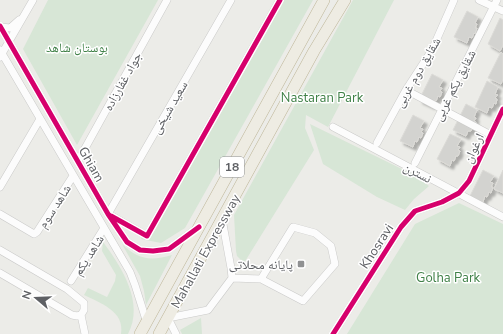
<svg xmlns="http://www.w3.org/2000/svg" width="503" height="334" font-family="'Nunito Sans','Noto Naskh Arabic',sans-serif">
<defs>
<filter id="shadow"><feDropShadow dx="3.5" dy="3.5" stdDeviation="1" flood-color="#0004"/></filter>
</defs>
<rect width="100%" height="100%" fill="#ecece8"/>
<path fill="#d7e6d6" d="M48 0H158L77 145 23 49Z
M275 0H313L185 228 161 243 141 239Z
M353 0H394L328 127 306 115 305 128 314 150 244 263 237 256 236 251 234 215Z
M310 124 410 173 429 186 414 199 405 210 377 197 323 164Z
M459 203 503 224V334H347L415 224Z
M103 242C121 266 145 303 128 334H121C125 311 100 303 84 295L88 288 107 297 115 281 116 275 102 251Z
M122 244C138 260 151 261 172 255L146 305 144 291 140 276Z
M201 318 202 334H182L180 330Z"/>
<path fill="#d3d3d0" stroke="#dcdbd7" filter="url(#shadow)" d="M467 11 478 17 475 23 477 24 475 28H477L475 34 474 33 472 38 469 37 467 43 454 37Z
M500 18 503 20V45L500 51 488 44Z
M501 52 503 54V79L501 84 488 78Z
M432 74 443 80 439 87 442 88 440 91 442 92 440 97 438 96 436 101 434 100 432 106 419 100Z
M487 81 498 87 495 94 498 95 495 98 497 99 496 104 494 103 492 108 489 107 487 113 475 107Z
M466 104 477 110 474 117 476 118 474 121 476 122 474 127 473 126 471 131H468L466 136 453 130Z
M413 115 424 121 420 128 423 129 421 132 423 133 421 138 419 137 417 142 415 141 413 147 400 141Z
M450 134 461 139 457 146 460 147 458 150 460 151 458 156H456L454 161 452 160 450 166 437 159Z
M483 170 494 176 490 182 493 183 491 187H493L491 193 489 192 487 197 485 196 483 202 470 196Z
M503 170V193L494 189Z"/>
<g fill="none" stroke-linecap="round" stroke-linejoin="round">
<g stroke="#cacac9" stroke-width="8">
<path id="minor" d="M479 0 503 11
M0 26 108 214 127 242 140 250 153 251 169 249 196 229
M1 27 10 28 19 20
M0 50 130 272 135 285 147 323
M0 57 33 0
M406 90 491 135
M333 127 503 217
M377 143 406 90 432 50 454 0
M78 161 167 0
M415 163 497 0
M0 187 40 119
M0 214 34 234 37 232 73 176
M108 214 231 0
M110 215 147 236 280 0
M0 250 67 289 84 303V310L81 315 77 316 72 315 0 273
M232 278 261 279 303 301 335 264 331 246 315 233 293 227 261 279
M71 281 104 228
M81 315 85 334
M176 334 168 318 208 310 232 278 231 268 222 219
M333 334 401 227 415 211 442 202 459 193 469 181 503 109"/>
</g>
<g stroke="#bfb799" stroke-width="12">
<path id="highway" d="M140 334 324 0
M159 334 314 51 345 0"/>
</g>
<use href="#minor" stroke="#fcfcfc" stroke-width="7"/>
<use href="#highway" stroke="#eeece3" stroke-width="11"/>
<g stroke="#fff" stroke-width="8">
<path id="cycleway" d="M0 26 108 214 127 242 140 250 153 251 169 249 199 227
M111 216 147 236 280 0
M333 334 401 227 415 211 442 202 459 193 469 181 503 109"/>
</g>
<use href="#cycleway" stroke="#d6006c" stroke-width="5"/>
</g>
<rect fill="#909192" stroke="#fff" stroke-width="1.5" x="297" y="260" width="8" height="8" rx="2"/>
<g text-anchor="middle" stroke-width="3" stroke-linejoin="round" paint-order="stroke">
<rect fill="#fff" stroke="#8e9092" stroke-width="1" x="220" y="157" width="24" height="20" rx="3"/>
<g font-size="12" font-weight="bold" fill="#5e6064">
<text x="232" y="171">18</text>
</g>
<g font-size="13" fill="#408148" stroke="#fff">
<text x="77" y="52">بوستان شاهد</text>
<text x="322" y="102">Nastaran Park</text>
<text x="448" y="282">Golha Park</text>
</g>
<g font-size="13" fill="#5e6064" stroke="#fff">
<text transform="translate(417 72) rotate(-60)" y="5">شقایق دوم غربی</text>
<text transform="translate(122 81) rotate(-61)" y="5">جواد غفارزاده</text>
<text transform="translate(454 85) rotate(-63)" y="5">شقایق یکم غربی</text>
<text transform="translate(169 107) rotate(-60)" y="5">سعید شیخی</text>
<text transform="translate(473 148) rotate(-65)" y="5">ارغوان</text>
<text transform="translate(92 164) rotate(60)" y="5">Ghiam</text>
<text transform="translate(418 172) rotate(28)" y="5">نسترن</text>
<text transform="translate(54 206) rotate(-57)" y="5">شاهد سوم</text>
<text transform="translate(376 246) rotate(-57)" y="5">Khosravi</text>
<text transform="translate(205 251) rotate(-61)" y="5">Mahallati Expressway</text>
<text transform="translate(88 255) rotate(-58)" y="5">شاهد یکم</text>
</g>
<g font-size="13" fill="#5e6064" stroke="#fff" text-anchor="end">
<text x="293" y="269">پایانه محلاتی</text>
</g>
</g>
<g transform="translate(36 298) rotate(289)" stroke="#ffffff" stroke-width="3" paint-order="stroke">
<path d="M0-3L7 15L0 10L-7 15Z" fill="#5e6064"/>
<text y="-6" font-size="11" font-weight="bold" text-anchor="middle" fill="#5e6064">N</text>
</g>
</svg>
